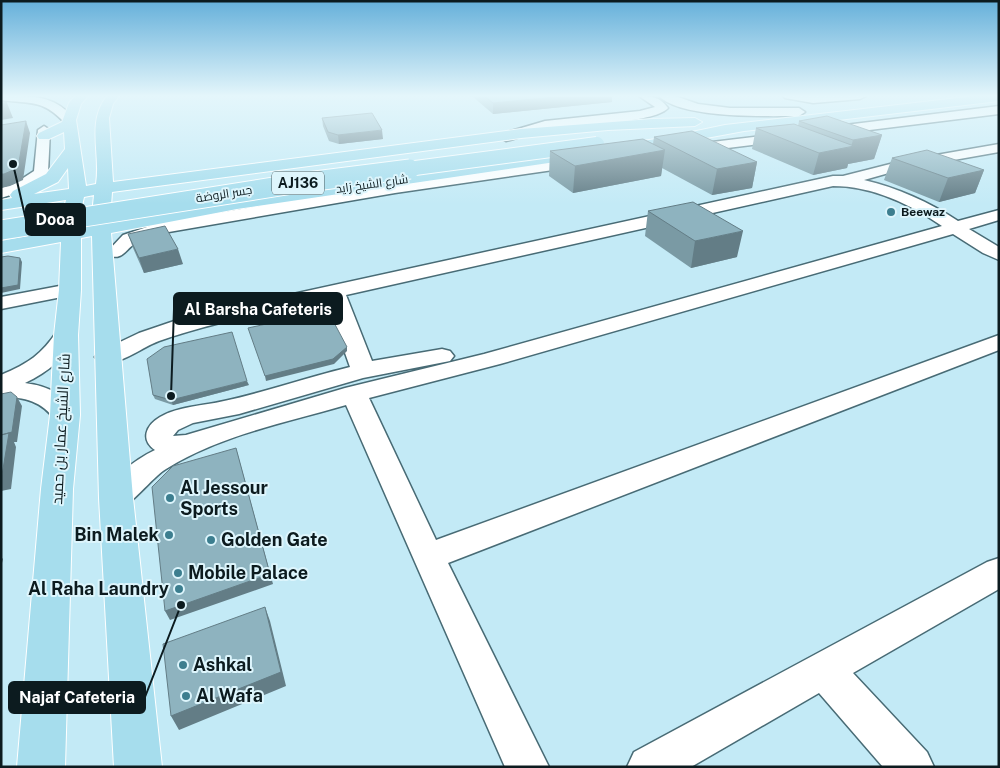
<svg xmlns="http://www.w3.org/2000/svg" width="1000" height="768" font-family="'Public Sans',Cairo,sans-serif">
<rect width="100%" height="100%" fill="#c3eaf6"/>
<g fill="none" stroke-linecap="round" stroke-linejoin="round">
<g stroke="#486b75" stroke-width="3">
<path id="minor" d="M1 96C31 96 55 94 75 120L73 123H65C42 99 32 104 1 100Z
M639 96C652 96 660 97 668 108 654 124 571 124 547 129 533 131 520 138 506 141L499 137 501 134 545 121 640 111 655 107Z
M659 96H675L698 104 730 108H799L805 112 799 116C768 116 681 119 659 96Z
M783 96H866L860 99 813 103 785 98Z
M999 106V114L829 135 823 131 829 127Z
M44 126 50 130 48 173 26 190 1 198V188L14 184 34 171 38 130Z
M786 133 793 137 791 140 687 153 680 149 687 145Z
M999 144V152L903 169 864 180C898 188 929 202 958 221L999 210V220L969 229 999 247V260L983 253 953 234 500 364 369 398 436 540 999 335V350L448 563 549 767H505L346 405C285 423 220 435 166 469 152 477 129 509 116 509 113 509 108 507 105 506L101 498C112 478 134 460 155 450 140 440 146 425 160 417 179 406 203 406 224 401 266 392 308 377 350 367L326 299C270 312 213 322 159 341 140 348 119 367 99 362L95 357 99 352 139 333 183 318 833 176H843L902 161ZM833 186C872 186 910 204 942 226L484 354 345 388 186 435 173 436 178 430 193 423 239 414 363 378 450 361 454 356 450 351 442 349 372 361 346 295Z
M583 158 588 159 590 162 588 165 395 193 163 233C154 236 144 238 136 243 125 249 124 260 109 256L107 252 123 235 159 223 395 183Z
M70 284 77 286 80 290 77 294 1 309V297Z
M66 328 74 330 77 335C66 358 48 372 25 383 49 386 65 395 78 415L74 421 65 423 56 421C42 401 25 397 1 397V375C29 363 41 355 58 330Z
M999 558V589L853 673 927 752 934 767H883L819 693 691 767H627L634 752 987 562Z"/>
</g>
<g stroke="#fff" stroke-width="2">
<path id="major" d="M75 96H88L81 104 76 120 86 186 96 184C101 154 86 122 107 96H119L113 104 109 118 113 182 521 129 652 119 695 118 702 122 695 126 608 130 521 138 112 192 110 221 237 199 663 138 725 125 975 96H999V101L744 131 663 146 237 209 111 233 133 498 162 767H114L99 498 92 236 81 238V290L78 335 80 415 73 489 65 767H17L41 489 50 415 54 335 59 290 61 242 1 253V241L61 230 62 215 66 200 1 210V200L12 198 10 195 13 191 46 174 65 149 64 132 49 139H39L37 136 39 133 62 122 69 103ZM68 168 69 189 34 194 58 182ZM94 195 91 225 80 227V215L84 197Z"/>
</g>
<use href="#minor" fill="#fff" fill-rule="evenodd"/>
<use href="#major" fill="#a6dded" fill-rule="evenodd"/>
<g stroke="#fff" stroke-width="16" stroke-linecap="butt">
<path id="major-bridge-far1" d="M400 170 597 144"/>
</g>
<g stroke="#fff" stroke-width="21" stroke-linecap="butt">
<path id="major-bridge" d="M1 230 299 183 410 169"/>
</g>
<use href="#major-bridge-far1" stroke="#a6dded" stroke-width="14"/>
<use href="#major-bridge" stroke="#a6dded" stroke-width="19"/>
</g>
<path fill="#7a9aa4" d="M472 96H612V102L493 114Z
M322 118 383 139 339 144 329 141 323 126Z
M799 121 882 135 874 159 848 164 847 168 813 175 752 149 756 128 798 126Z
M654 137 757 162 752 188 712 195 662 168 661 176 573 193 549 176 550 151 653 144Z
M892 158 984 170 975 193 939 202 884 180Z
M648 211 737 257 691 268 645 236Z
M128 234 183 264 144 273 133 248Z
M249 385 173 405 155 399 153 395Z"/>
<path fill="#637d86" d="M565 96H612V102L493 114V103Z
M7 103 13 118 1 120V104Z
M26 121 30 133 23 180 10 186 1 188V174Z
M382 130 383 139 339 144 338 135Z
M882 135 874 159 848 164 847 168 813 175 819 153 851 147 853 140Z
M665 150 661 176 573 193 575 166Z
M757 162 752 188 712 195 717 169Z
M984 170 975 193 939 202 948 178Z
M743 231 737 257 691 268 695 241Z
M178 249 183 264 144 273 139 258Z
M20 258 22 262 20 289 1 293V288Z
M347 347V351L334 364 266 381 265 376Z
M247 381 249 385 173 405 171 400Z
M17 397 22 406 17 442H14L16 447 11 489 1 491V445Z
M236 448 273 584 170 620 165 611Z
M1 557 3 559 1 567Z
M265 607 270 621 286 686 179 730 171 716Z"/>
<path fill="#8eb3bf" stroke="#637d86" d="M484 96H565L493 103Z
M1 101 7 103 1 104Z
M372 113 382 130 338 135 328 132 322 118Z
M827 116 882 135 853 140 799 121Z
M26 121 18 168 4 174H1V125Z
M794 124 854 146 819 153 756 128Z
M692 131 757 162 717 169 654 137Z
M643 139 665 150 575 166 550 151Z
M927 150 984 170 948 178 892 158Z
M693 202 743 231 695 241 648 211Z
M165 226 178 249 139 258 128 234Z
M8 256 20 258 18 285 1 288V257Z
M312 314 331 317 347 347 333 359 265 376 248 328Z
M232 332 247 381 171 400 153 395 147 359 164 347Z
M11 392 17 397 12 432 1 435V394Z
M9 433 2 475H1V435Z
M236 448 270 574 165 611 152 487 173 466Z
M265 607 281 672 171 716 163 644Z"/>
<linearGradient id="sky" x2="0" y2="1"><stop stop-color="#65b0da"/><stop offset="0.47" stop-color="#e4f6fb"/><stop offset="1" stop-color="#e4f6fb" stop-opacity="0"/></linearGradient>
<rect width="1000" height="204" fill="url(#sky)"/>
<g fill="#3c7e8f" stroke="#ddf5fc" stroke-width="2">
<circle cx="891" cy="212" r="5"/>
<circle cx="170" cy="498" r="5"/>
<circle cx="169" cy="535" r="5"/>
<circle cx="211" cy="540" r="5"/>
<circle cx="178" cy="573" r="5"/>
<circle cx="179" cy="589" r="5"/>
<circle cx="183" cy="665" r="5"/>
<circle cx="186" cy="696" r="5"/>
</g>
<g text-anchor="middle" stroke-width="4" stroke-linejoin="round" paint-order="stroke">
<g font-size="12" fill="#0c1b1f" stroke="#ddf5fc">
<text transform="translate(372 184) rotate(-8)" y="4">شارع الشيخ زايد</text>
<text transform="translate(224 194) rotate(-9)" y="4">جسر الروضة</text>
</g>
<g font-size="12" font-weight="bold" fill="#0c1b1f" stroke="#ddf5fc" text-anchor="start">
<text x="901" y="216">Beewaz</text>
</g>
<rect fill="#ddf5fc" stroke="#4b5c61" stroke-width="1" x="272" y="171.5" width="52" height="23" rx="4"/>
<g font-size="14" font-weight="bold" fill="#0c1b1f">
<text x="298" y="188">AJ136</text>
</g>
<g font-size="15" fill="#0c1b1f" stroke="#ddf5fc">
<text transform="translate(61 429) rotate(-87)" y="5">شارع الشيخ عمار بن حميد</text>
</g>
<g font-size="18" font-weight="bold" fill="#0c1b1f" stroke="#ddf5fc" text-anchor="start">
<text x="180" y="494">Al Jessour<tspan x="180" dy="21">Sports</tspan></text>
<text x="159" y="541" text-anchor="end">Bin Malek</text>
<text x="221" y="546">Golden Gate</text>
<text x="188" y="579">Mobile Palace</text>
<text x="169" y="595" text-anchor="end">Al Raha Laundry</text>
<text x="193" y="671">Ashkal</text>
<text x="196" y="702">Al Wafa</text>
</g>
</g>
<path fill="none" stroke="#0c1b1f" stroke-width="2" d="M13 164L26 220M171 396L174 309M181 605L145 697"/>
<g fill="#0c1b1f" stroke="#ddf5fc" stroke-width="2">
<circle cx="13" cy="164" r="5"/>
<circle cx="171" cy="396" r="5"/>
<circle cx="181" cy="605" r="5"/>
</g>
<g fill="#0c1b1f" stroke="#0c1b1f" stroke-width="2">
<rect x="26" y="204" width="59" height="31" rx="5"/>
<rect x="174" y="293" width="168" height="31" rx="5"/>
<rect x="9" y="682" width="136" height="31" rx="5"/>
</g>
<g font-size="16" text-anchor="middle" font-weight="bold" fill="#fff">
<text x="55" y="225">Dooa</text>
<text x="258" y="315">Al Barsha Cafeteris</text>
<text x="77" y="703">Najaf Cafeteria</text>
</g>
<rect width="1000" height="768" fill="none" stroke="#0c1b1f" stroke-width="5"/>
</svg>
